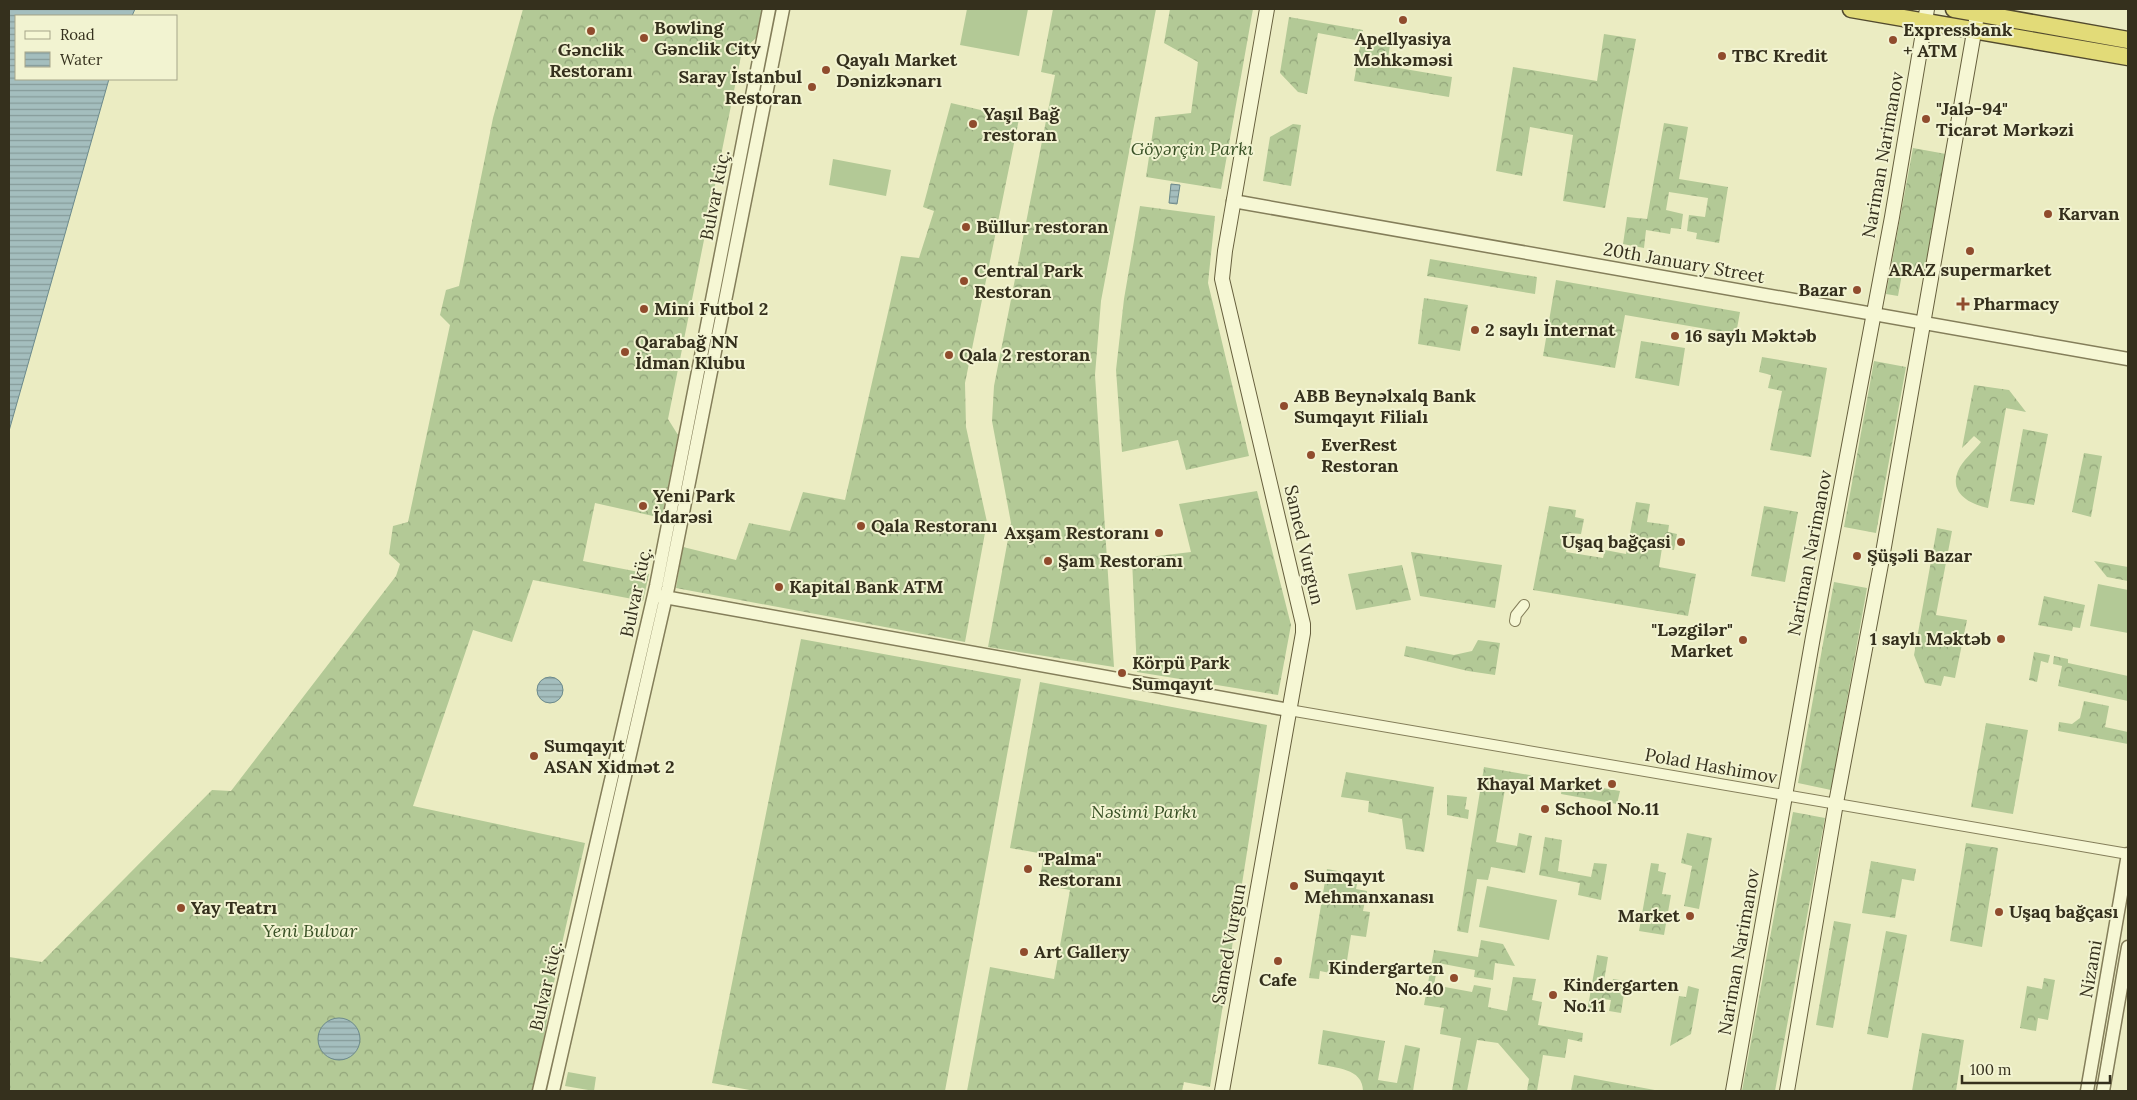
<svg xmlns="http://www.w3.org/2000/svg" width="2137" height="1100" font-family="Lora,serif">
<defs>
<pattern id="forest-crowns" width="20" height="18" patternUnits="userSpaceOnUse" patternTransform="scale(1.25)"><rect width="20" height="18" fill="#b3c996"/><path d="M2 6a3 3 0 1 1 6 0M12 15a3 3 0 1 1 6 0" fill="none" stroke="#92a47a"/></pattern>
<pattern id="water-rules" width="6" height="5" patternUnits="userSpaceOnUse" patternTransform="scale(1.25)"><rect width="6" height="5" fill="#a4bebe"/><path d="M0 2.5h6" fill="none" stroke="#869b9a"/></pattern>
</defs>
<rect width="100%" height="100%" fill="#ebecc2"/>
<path fill="#b3c996" d="M967 9H1028L1019 56 960 45Z
M833 159 891 170 886 196 829 185Z
M2098 584 2128 590V633L2090 626Z
M1487 886 1557 900 1549 940 1479 927Z
M568 1072 596 1077 594 1091 565 1086Z"/>
<path fill="url(#forest-crowns)" d="M523 9H762L756 38 742 51 668 419 678 435 662 518 595 503 583 561 649 574 643 601 533 580 512 642 473 630 413 806 585 843 558 961 534 1091H9V957L42 962 212 790 231 791 396 576 400 564 389 554 393 526 408 522 450 325 440 315 446 290 459 286 493 118Z
M1053 9H1156L1101 301 1095 375 1114 667 988 647 1011 523 992 421 994 386 1055 75 1041 72Z
M1170 9H1253L1221 189 1146 177 1155 117 1191 113 1198 62 1164 43Z
M1289 17 1363 30 1362 41 1390 45 1387 66 1452 77 1449 97 1354 81 1361 41 1318 33 1307 94 1298 92 1280 73Z
M1604 34 1636 39 1605 208 1563 201 1573 135 1530 127 1522 176 1496 171 1513 67 1597 81Z
M951 103 1019 119 965 383 966 427 987 522 965 642 676 588 683 547 736 560 749 523 790 531 803 492 845 500 901 256 919 258 934 211 923 207Z
M1664 123 1688 127 1679 179 1728 187 1719 243 1696 239 1697 233 1687 231 1689 215 1705 217 1708 198 1669 192 1666 210 1683 214 1681 229 1671 228 1670 234 1646 230 1644 248 1623 244 1627 217 1647 219Z
M1293 124 1301 125 1291 186 1263 181 1270 137Z
M1913 148 1946 154 1923 278 1902 274 1898 296 1886 294Z
M1140 206 1215 216 1208 283 1249 456 1186 470 1178 440 1122 452 1116 370 1124 299Z
M1430 259 1537 277 1535 294 1427 276Z
M1556 280 1740 312 1736 334 1625 315 1615 368 1543 356Z
M1424 298 1468 305 1460 351 1418 344Z
M1641 341 1685 348 1679 386 1635 378Z
M1762 357 1827 368 1811 457 1770 450 1782 391 1768 388 1771 375 1759 372Z
M1874 361 1906 367 1876 533 1844 527Z
M1974 385 2009 390 2026 412 2006 408 1988 508C1969 504 1949 493 1958 471 1962 461 1974 451 1981 442L1974 436 1962 448Z
M2023 429 2048 434 2034 505 2010 501Z
M2084 453 2102 456 2091 517 2072 512Z
M1257 491 1291 625 1278 695 1137 672 1132 559 1191 552 1179 504Z
M1636 502 1650 504 1647 522 1669 525 1668 532 1677 534 1674 550 1662 548 1659 567 1696 574 1688 616 1533 590 1549 506 1576 510 1575 517 1584 519 1581 534 1569 533 1566 552 1603 558 1605 550 1626 554Z
M1764 506 1798 512 1785 582 1751 576Z
M1937 528 1952 531 1936 615 1967 620 1955 678 1944 676 1941 686 1925 683 1914 655Z
M1411 552 1502 565 1495 608 1420 596Z
M2094 561 2128 567V581L2107 577Z
M1402 565 1411 600 1356 610 1348 574Z
M1834 582 1867 588 1831 790 1798 783Z
M2044 596 2085 605 2080 628 2073 627 2072 631 2038 625Z
M801 639 1021 679 945 1091H755L712 1083Z
M1478 640 1500 643 1495 675 1468 671 1404 656 1406 646 1454 655 1472 651Z
M2034 652 2050 655 2048 663 2041 661 2037 682 2029 680Z
M2054 656 2068 659V663L2128 676V701L2058 686 2062 666 2053 664Z
M1040 682 1267 725 1210 1087 1184 1082 1182 1091H967L990 967 1054 979 1070 890 1039 884 1044 854 1010 848Z
M2084 701 2109 706 2105 727 2128 732V744L2058 731 2059 722 2072 724 2080 718Z
M1986 723 2028 730 2013 814 1971 807Z
M1484 767 1535 776 1533 787 1506 783 1496 842 1517 846 1519 833 1532 836 1525 873 1491 867 1488 880 1477 879 1468 933 1457 931Z
M1346 772 1434 787 1424 852 1406 849 1402 819 1368 812 1369 801 1341 797Z
M1563 781 1620 791 1617 804 1561 794Z
M1447 795 1467 797 1465 809 1469 810 1468 819 1447 815Z
M1793 812 1825 818 1775 1091H1742Z
M1687 833 1712 838 1699 909 1684 906 1692 866 1681 863Z
M1545 837 1562 840 1558 871 1591 877 1594 863 1607 864 1601 900 1578 895 1580 883 1539 875Z
M1966 843 1998 848 1982 947 1950 941Z
M1871 861 1916 869 1914 881 1902 879 1895 918 1862 913Z
M1651 863 1659 864 1658 871 1666 873 1662 894 1671 895 1664 935 1639 931Z
M1327 869 1359 875 1356 889 1367 891 1363 911 1370 912 1366 937 1351 935 1346 967 1332 965 1330 973 1320 971 1319 979 1309 978Z
M1834 921 1851 924 1833 1028 1816 1025Z
M1886 931 1907 935 1888 1038 1867 1034Z
M1481 940 1503 944 1515 966 1495 963 1493 980 1474 977 1475 970 1438 963 1434 985 1472 992 1474 985 1491 988 1488 1007 1507 1011 1513 977 1536 979 1532 1000 1542 1002 1538 1025 1583 1033 1582 1042 1568 1039 1565 1058 1543 1055 1537 1091H1527L1529 1079 1498 1043 1477 1040 1467 1091H1452L1461 1038 1440 1034 1444 1008 1424 1005 1434 950 1478 957Z
M1597 955 1608 957 1603 987 1611 988 1613 979 1626 981 1621 1013 1609 1011 1611 1000 1602 999 1600 1014 1587 1012Z
M2044 978 2055 980 2048 1020 2038 1018 2036 1031 2020 1028 2027 986 2042 989Z
M1688 986 1699 989 1691 1034 1670 1046 1679 996 1686 997Z
M1323 1030 1385 1041 1378 1080 1397 1083 1405 1045 1420 1048 1413 1091H1363C1363 1068 1335 1068 1318 1064Z
M1922 1033 1964 1040 1956 1091H1912Z
M1574 1075 1660 1091H1571Z"/>
<path fill="url(#water-rules)" stroke="#6c8a8c" d="M9 9H135L132 16H16V79H109L9 431Z
M1171 184 1180 185 1177 204 1169 203Z
M537 690a13 13 0 1 1 26 0a13 13 0 1 1-26 0Z
M318 1039a21 21 0 1 1 42 0a21 21 0 1 1-42 0Z"/>
<g fill="none" stroke-linecap="round" stroke-linejoin="round">
<g stroke="#847e5a" stroke-width="12">
<path id="minor" d="M1515 621 1516 615 1524 605
M1289 710 2128 854"/>
</g>
<g stroke="#847e5a" stroke-width="15">
<path id="tertiary" d="M1233 201 2128 359
M659 596 1289 710
M539 1091 656 586 769 9
M553 1091 668 588 783 9
M2087 1091 2128 854
M2103 1091 2128 947"/>
</g>
<g stroke="#665f3d" stroke-width="16">
<path id="secondary" d="M1222 1091 1303 633V624L1222 279 1225 251 1267 9
M1733 1091 1813 637 1892 217 1927 9
M1787 1091 1836 803 1881 564 1976 21"/>
</g>
<g stroke="#524a2e" stroke-width="19">
<path id="trunk" d="M1851 9 2128 57
M1954 9 2128 40"/>
</g>
<use href="#minor" stroke="#f6f7d4" stroke-width="10"/>
<use href="#tertiary" stroke="#f6f7d4" stroke-width="12"/>
<use href="#secondary" stroke="#f6f7d4" stroke-width="14"/>
<use href="#trunk" stroke="#e2db78" stroke-width="16"/>
</g>
<g fill="#904c2d" stroke="#f2f3d1" stroke-width="2">
<circle cx="1403" cy="20" r="5"/>
<circle cx="591" cy="31" r="5"/>
<circle cx="644" cy="38" r="5"/>
<circle cx="1893" cy="40" r="5"/>
<circle cx="1722" cy="56" r="5"/>
<circle cx="826" cy="70" r="5"/>
<circle cx="812" cy="87" r="5"/>
<circle cx="1926" cy="119" r="5"/>
<circle cx="973" cy="124" r="5"/>
<circle cx="2048" cy="214" r="5"/>
<circle cx="966" cy="227" r="5"/>
<circle cx="1970" cy="251" r="5"/>
<circle cx="964" cy="281" r="5"/>
<circle cx="1857" cy="290" r="5"/>
<path d="M1960.5 296.5h5v5h5v5h-5v5h-5v-5h-5v-5h5z"/>
<circle cx="644" cy="309" r="5"/>
<circle cx="1475" cy="330" r="5"/>
<circle cx="1675" cy="336" r="5"/>
<circle cx="625" cy="352" r="5"/>
<circle cx="949" cy="355" r="5"/>
<circle cx="1284" cy="406" r="5"/>
<circle cx="1311" cy="455" r="5"/>
<circle cx="643" cy="506" r="5"/>
<circle cx="861" cy="526" r="5"/>
<circle cx="1159" cy="533" r="5"/>
<circle cx="1681" cy="542" r="5"/>
<circle cx="1857" cy="556" r="5"/>
<circle cx="1048" cy="561" r="5"/>
<circle cx="779" cy="587" r="5"/>
<circle cx="2001" cy="639" r="5"/>
<circle cx="1743" cy="640" r="5"/>
<circle cx="1122" cy="673" r="5"/>
<circle cx="534" cy="756" r="5"/>
<circle cx="1612" cy="784" r="5"/>
<circle cx="1545" cy="809" r="5"/>
<circle cx="1028" cy="869" r="5"/>
<circle cx="1294" cy="886" r="5"/>
<circle cx="181" cy="908" r="5"/>
<circle cx="1999" cy="912" r="5"/>
<circle cx="1690" cy="916" r="5"/>
<circle cx="1024" cy="952" r="5"/>
<circle cx="1278" cy="961" r="5"/>
<circle cx="1454" cy="978" r="5"/>
<circle cx="1553" cy="995" r="5"/>
</g>
<g text-anchor="middle" stroke-width="4" stroke-linejoin="round" paint-order="stroke">
<g font-size="18" font-weight="bold" fill="#35301d" stroke="#f2f3d1" text-anchor="start">
<text x="654" y="34">Bowling<tspan x="654" dy="21">Gәnclik City</tspan></text>
<text x="1903" y="36">Expressbank<tspan x="1903" dy="21">+ ATM</tspan></text>
<text x="1403" y="45" text-anchor="middle">Apellyasiya<tspan x="1403" dy="21">Məhkəməsi</tspan></text>
<text x="591" y="56" text-anchor="middle">Gənclik<tspan x="591" dy="21">Restoranı</tspan></text>
<text x="1732" y="62">TBC Kredit</text>
<text x="836" y="66">Qayalı Market<tspan x="836" dy="21">Dənizkənarı</tspan></text>
<text x="802" y="83" text-anchor="end">Saray İstanbul<tspan x="802" dy="21">Restoran</tspan></text>
<text x="1936" y="115">"Jalə-94"<tspan x="1936" dy="21">Ticarət Mərkəzi</tspan></text>
<text x="983" y="120">Yaşıl Bağ<tspan x="983" dy="21">restoran</tspan></text>
<text x="2058" y="220">Karvan</text>
<text x="976" y="233">Büllur restoran</text>
<text x="1970" y="276" text-anchor="middle">ARAZ supermarket</text>
<text x="974" y="277">Central Park<tspan x="974" dy="21">Restoran</tspan></text>
<text x="1847" y="296" text-anchor="end">Bazar</text>
<text x="1973" y="310">Pharmacy</text>
<text x="654" y="315">Mini Futbol 2</text>
<text x="1485" y="336">2 saylı İnternat</text>
<text x="1685" y="342">16 saylı Məktəb</text>
<text x="635" y="348">Qarabağ NN<tspan x="635" dy="21">İdman Klubu</tspan></text>
<text x="959" y="361">Qala 2 restoran</text>
<text x="1294" y="402">ABB Beynəlxalq Bank<tspan x="1294" dy="21">Sumqayıt Filialı</tspan></text>
<text x="1321" y="451">EverRest<tspan x="1321" dy="21">Restoran</tspan></text>
<text x="653" y="502">Yeni Park<tspan x="653" dy="21">İdarəsi</tspan></text>
<text x="871" y="532">Qala Restoranı</text>
<text x="1149" y="539" text-anchor="end">Axşam Restoranı</text>
<text x="1671" y="548" text-anchor="end">Uşaq bağçasi</text>
<text x="1867" y="562">Şüşəli Bazar</text>
<text x="1058" y="567">Şam Restoranı</text>
<text x="789" y="593">Kapital Bank ATM</text>
<text x="1733" y="636" text-anchor="end">"Ləzgilər"<tspan x="1733" dy="21">Market</tspan></text>
<text x="1991" y="645" text-anchor="end">1 saylı Məktəb</text>
<text x="1132" y="669">Körpü Park<tspan x="1132" dy="21">Sumqayıt</tspan></text>
<text x="544" y="752">Sumqayıt<tspan x="544" dy="21">ASAN Xidmət 2</tspan></text>
<text x="1602" y="790" text-anchor="end">Khayal Market</text>
<text x="1555" y="815">School No.11</text>
<text x="1038" y="865">"Palma"<tspan x="1038" dy="21">Restoranı</tspan></text>
<text x="1304" y="882">Sumqayıt<tspan x="1304" dy="21">Mehmanxanası</tspan></text>
<text x="191" y="914">Yay Teatrı</text>
<text x="2009" y="918">Uşaq bağçası</text>
<text x="1680" y="922" text-anchor="end">Market</text>
<text x="1034" y="958">Art Gallery</text>
<text x="1444" y="974" text-anchor="end">Kindergarten<tspan x="1444" dy="21">No.40</tspan></text>
<text x="1278" y="986" text-anchor="middle">Cafe</text>
<text x="1563" y="991">Kindergarten<tspan x="1563" dy="21">No.11</tspan></text>
</g>
<g font-size="18" font-style="italic" fill="#385025" stroke="#f2f3d1">
<text x="1192" y="155">Göyərçin Parkı</text>
<text x="1144" y="818">Nəsimi Parkı</text>
<text x="310" y="937">Yeni Bulvar</text>
</g>
<g font-size="18" fill="#35301d" stroke="#f2f3d1">
<text transform="translate(1883 155) rotate(-80)" y="6">Nariman Narimanov</text>
<text transform="translate(715 195) rotate(-79)" y="6">Bulvar küç.</text>
<text transform="translate(1684 263) rotate(10)" y="6">20th January Street</text>
<text transform="translate(1304 545) rotate(77)" y="6">Samed Vurgun</text>
<text transform="translate(1810 553) rotate(-79)" y="6">Nariman Narimanov</text>
<text transform="translate(636 592) rotate(-78)" y="6">Bulvar küç.</text>
<text transform="translate(1711 766) rotate(10)" y="6">Polad Hashimov</text>
<text transform="translate(1229 944) rotate(-80)" y="6">Samed Vurgun</text>
<text transform="translate(1739 952) rotate(-80)" y="6">Nariman Narimanov</text>
<text transform="translate(2091 969) rotate(-80)" y="6">Nizami</text>
<text transform="translate(546 986) rotate(-77)" y="6">Bulvar küç.</text>
</g>
</g>
<rect width="2137" height="1100" fill="none" stroke="#35301d" stroke-width="20"/>
<rect x="15" y="15" width="162" height="65" fill="#f2f3d1" stroke="#a6a589"/>
<rect x="25" y="31" width="25" height="8" fill="#f6f7d4" stroke="#a6a589"/>
<text x="60" y="40" font-size="15" fill="#35301d">Road</text>
<rect x="25" y="52" width="25" height="15" fill="url(#water-rules)" stroke="#a6a589"/>
<text x="60" y="65" font-size="15" fill="#35301d">Water</text>
<path d="M1962 1075v8h148v-8" fill="none" stroke="#35301d" stroke-width="2.5"/>
<text x="1970" y="1075" font-size="15" fill="#35301d" stroke="#f2f3d1" stroke-width="4" paint-order="stroke">100 m</text>
</svg>
